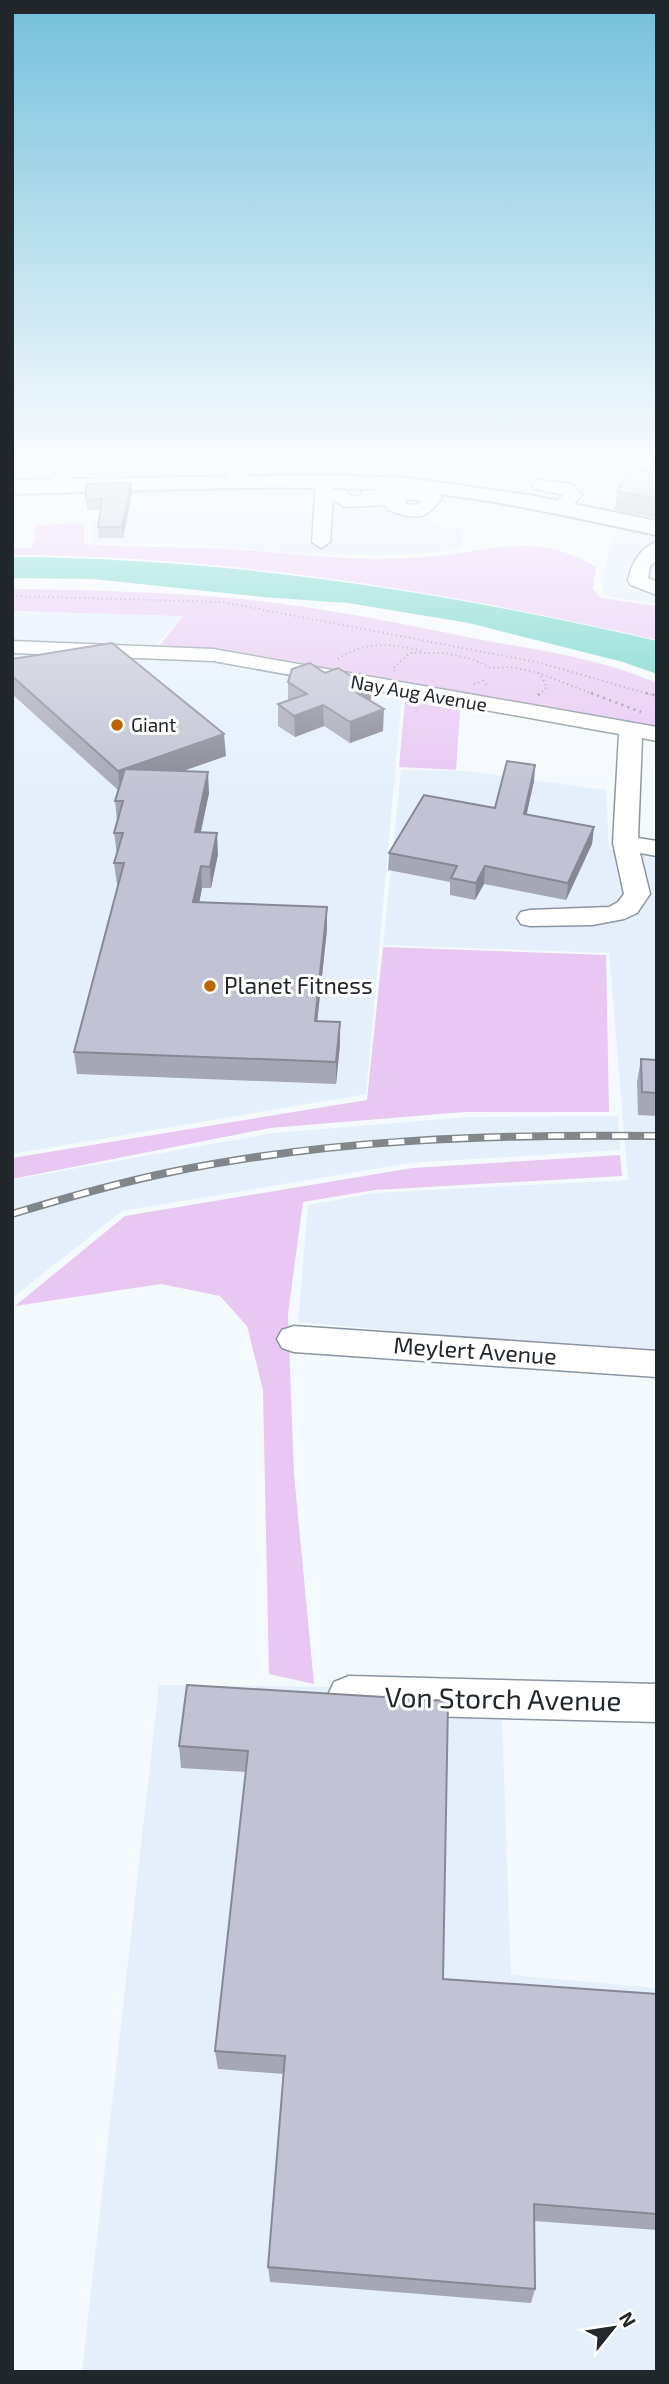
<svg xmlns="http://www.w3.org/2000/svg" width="669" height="2384" font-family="'Exo 2',sans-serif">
<rect width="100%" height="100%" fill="#f4f9fe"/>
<path fill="#e4effb" d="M595 471 657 478V521L549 500 555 481 588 485Z
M319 488 403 489 441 493 445 495 425 523 462 529V548L442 552 375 555 297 554 215 545 92 543 91 522 118 519 133 489Z
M617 528 657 536V604L603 596 604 570Z
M12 612 151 614 183 616 156 645 12 641Z
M12 654 198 658 402 695 366 1094 12 1154Z
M401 770 465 771 606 790 609 849 657 857V1352L597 1349 298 1322 308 1205 373 1193 628 1180 609 953 383 945Z
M618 1116 620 1150 410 1163 122 1211 12 1298V1181L17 1179 273 1133 469 1117Z
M159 1685 501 1689 511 1975 657 1988V2372H82Z"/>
<path fill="#e8c7f3" d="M84 523V544C130 548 177 546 223 549 273 551 322 558 372 559 396 559 422 558 446 555 502 547 544 535 596 567L593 589 601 598 657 606V640C445 591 230 556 12 555V549L32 547 37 525Z
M12 589C92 590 172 592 251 600 327 608 402 624 477 639 537 650 599 658 657 683V728L221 649 160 645 183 616 12 611Z
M405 700 460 711 456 770 399 767Z
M383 947 606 955 609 1112H464L270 1128 12 1179V1158L367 1100Z
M620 1155 622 1176 375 1190 303 1202 288 1314 294 1474 314 1684 269 1674 263 1390 247 1326 220 1296 161 1284 15 1306 125 1216 412 1168Z"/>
<path fill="#66d2c4" d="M12 557C229 558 446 592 657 641V674L623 662 469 623 348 603 263 597 93 579 12 578Z"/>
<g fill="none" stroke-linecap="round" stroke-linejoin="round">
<g stroke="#8995a1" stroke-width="3">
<path id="minor" d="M60 462H77L67 487 58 492 49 487Z
M232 462H250L244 484 235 489 226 484Z
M325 477 334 482 333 490 347 491 351 496H360L362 491 397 488 402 481 408 480 417 485 414 489 439 494 442 498C425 522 414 519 388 510L385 505 345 507 333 500 330 542 321 548 312 542 316 482ZM408 499 421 501 418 505 405 504Z
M541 480 572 484 582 495 567 512H555L552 508 563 495 535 489 532 485 535 481Z
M657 542V560L650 566 648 578 657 582V595L631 585 628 581C631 565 640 547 657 542Z
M12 641 213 649 657 727V741L642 738 638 838 657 841V856L640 853 650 894 637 913 624 919 592 925 530 926 521 924 517 918 521 912 530 910 609 907 618 902 624 894 613 843 619 734 213 661 12 653Z
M294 1326 657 1351V1377L294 1352 282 1348 277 1339 282 1330Z
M349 1676 657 1684V1722L349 1714 334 1708 328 1695 334 1682Z"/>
</g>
<g stroke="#8995a1" stroke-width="4">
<path id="major" d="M325 475 408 478 534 496 657 521V535C575 518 489 497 405 491 275 483 143 491 12 494V480Z"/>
</g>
<path stroke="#8b9095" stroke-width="2" stroke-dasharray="1 3.5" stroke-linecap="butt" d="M12 596 222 602 541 663 652 695
M338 659C364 641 393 643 422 651
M395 671 393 668 410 653H446L475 660 490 668 511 667 539 673 595 695
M474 684 483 681 488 686
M539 695 547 687 539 673"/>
<path stroke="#8b9095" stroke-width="2.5" stroke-dasharray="2 4.5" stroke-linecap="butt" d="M591 693 641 712
M646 693 657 696
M538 695 540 693"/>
<use href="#minor" fill="#fff" fill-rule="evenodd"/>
<use href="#major" fill="#fff" fill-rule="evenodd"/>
<g stroke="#81868b" stroke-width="8">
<path id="rail" d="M12 1214C65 1198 117 1183 171 1172 331 1139 494 1134 657 1136"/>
</g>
<use href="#rail" stroke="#fff" stroke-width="5" stroke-dasharray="16" stroke-linecap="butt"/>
</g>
<path fill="#a6a7b5" d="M87 462H139L136 475 88 476Z
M657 470V518L615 510 617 491 656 472Z
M132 493 123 538H99L98 527 101 510H87L86 500Z
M12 659 226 756 181 771 209 793 201 832 218 854 211 888H202L199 903 327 929 317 1021 340 1022V1044L336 1084 77 1074 74 1052 118 885H117L114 863 117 855 114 833 117 821 115 801 118 790 12 694Z
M325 673 371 688V701L383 731 350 743 324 726 295 737 278 726V704L288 700V682Z
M535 765 534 781 526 814 594 827 592 844 566 900 484 884 475 900 450 895V882L388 870 389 853 495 808Z
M641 1059 657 1060V1116L638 1115 637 1082Z
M448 1701 443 1979 657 1994V2230L534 2221 535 2289 531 2303 270 2282 268 2267 284 2074 218 2069 215 2051 246 1772 181 1768 179 1746Z"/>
<path fill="#878894" d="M136 462 139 463 136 475Z
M131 483 132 493 123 538 122 527Z
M371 688 370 709 357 693Z
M323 705 324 726 295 737 294 716Z
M384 709 383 731 350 743V722Z
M224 734 226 756 121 793 118 771Z
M535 765 534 781 523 831 524 814Z
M208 772 209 793 196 853 195 832Z
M594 827 592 844 566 900 568 883Z
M217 833 218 854 211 888 210 867Z
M201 866 202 888 195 924 193 902Z
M485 866 484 884 475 900 476 883Z
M327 907V929L315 1043V1021Z
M340 1022V1044L336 1084V1062Z"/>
<path fill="#c1c2d3" stroke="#878894" stroke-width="2" d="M87 462H136V465L87 466Z
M631 467 656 472 657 470V499L617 491Z
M131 483 122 527H98L102 499 86 500V484Z
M112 643 224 734 118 771 12 676V659Z
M310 663 325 673 338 668 371 688 357 693 384 709 350 722 323 705 294 716 278 704 307 694 288 682 292 669Z
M507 761 535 765 524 814 594 827 568 883 485 866 476 883 451 878 457 866 389 853 424 795 495 808Z
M125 769 208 772 195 832 217 833 210 867 201 866 193 902 327 907 315 1021 340 1022 336 1062 74 1052 124 863H114L123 833H114L123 801H115Z
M641 1059 657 1060V1093L642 1092Z
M187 1685 448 1701 443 1979 657 1994V2214L534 2204 535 2289 268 2267 285 2056 215 2051 248 1751 179 1746Z"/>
<linearGradient id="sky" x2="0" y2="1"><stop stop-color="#74c0da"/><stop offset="0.58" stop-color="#fafcff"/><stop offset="1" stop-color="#fafcff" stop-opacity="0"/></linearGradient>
<rect width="669" height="796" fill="url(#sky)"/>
<g fill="#bd6500" stroke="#fff" stroke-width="2.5">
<circle cx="117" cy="725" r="7"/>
<circle cx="210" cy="986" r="7"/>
</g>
<g text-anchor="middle" stroke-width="6" stroke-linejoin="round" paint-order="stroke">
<g font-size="19" fill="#22272c" stroke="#fff">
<text transform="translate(419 693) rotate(10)" y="7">Nay Aug Avenue</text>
</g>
<g font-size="19" fill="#22272c" stroke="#fff" text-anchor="start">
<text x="131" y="732">Giant</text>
</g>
<g font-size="23" fill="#22272c" stroke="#fff" text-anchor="start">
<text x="224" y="994">Planet Fitness</text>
</g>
<g font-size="23" fill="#22272c" stroke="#fff">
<text transform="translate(475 1351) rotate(4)" y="8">Meylert Avenue</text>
</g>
<g font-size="28" fill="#22272c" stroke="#fff">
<text transform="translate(503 1699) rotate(1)" y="10">Von Storch Avenue</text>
</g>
</g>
<rect width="669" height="2384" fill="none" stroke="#22272c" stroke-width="28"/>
<g transform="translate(613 2328) rotate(60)" stroke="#ffffff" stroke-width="5" paint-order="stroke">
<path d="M0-5L12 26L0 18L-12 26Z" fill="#22272c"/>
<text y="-10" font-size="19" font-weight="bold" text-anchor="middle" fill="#22272c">N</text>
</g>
</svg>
